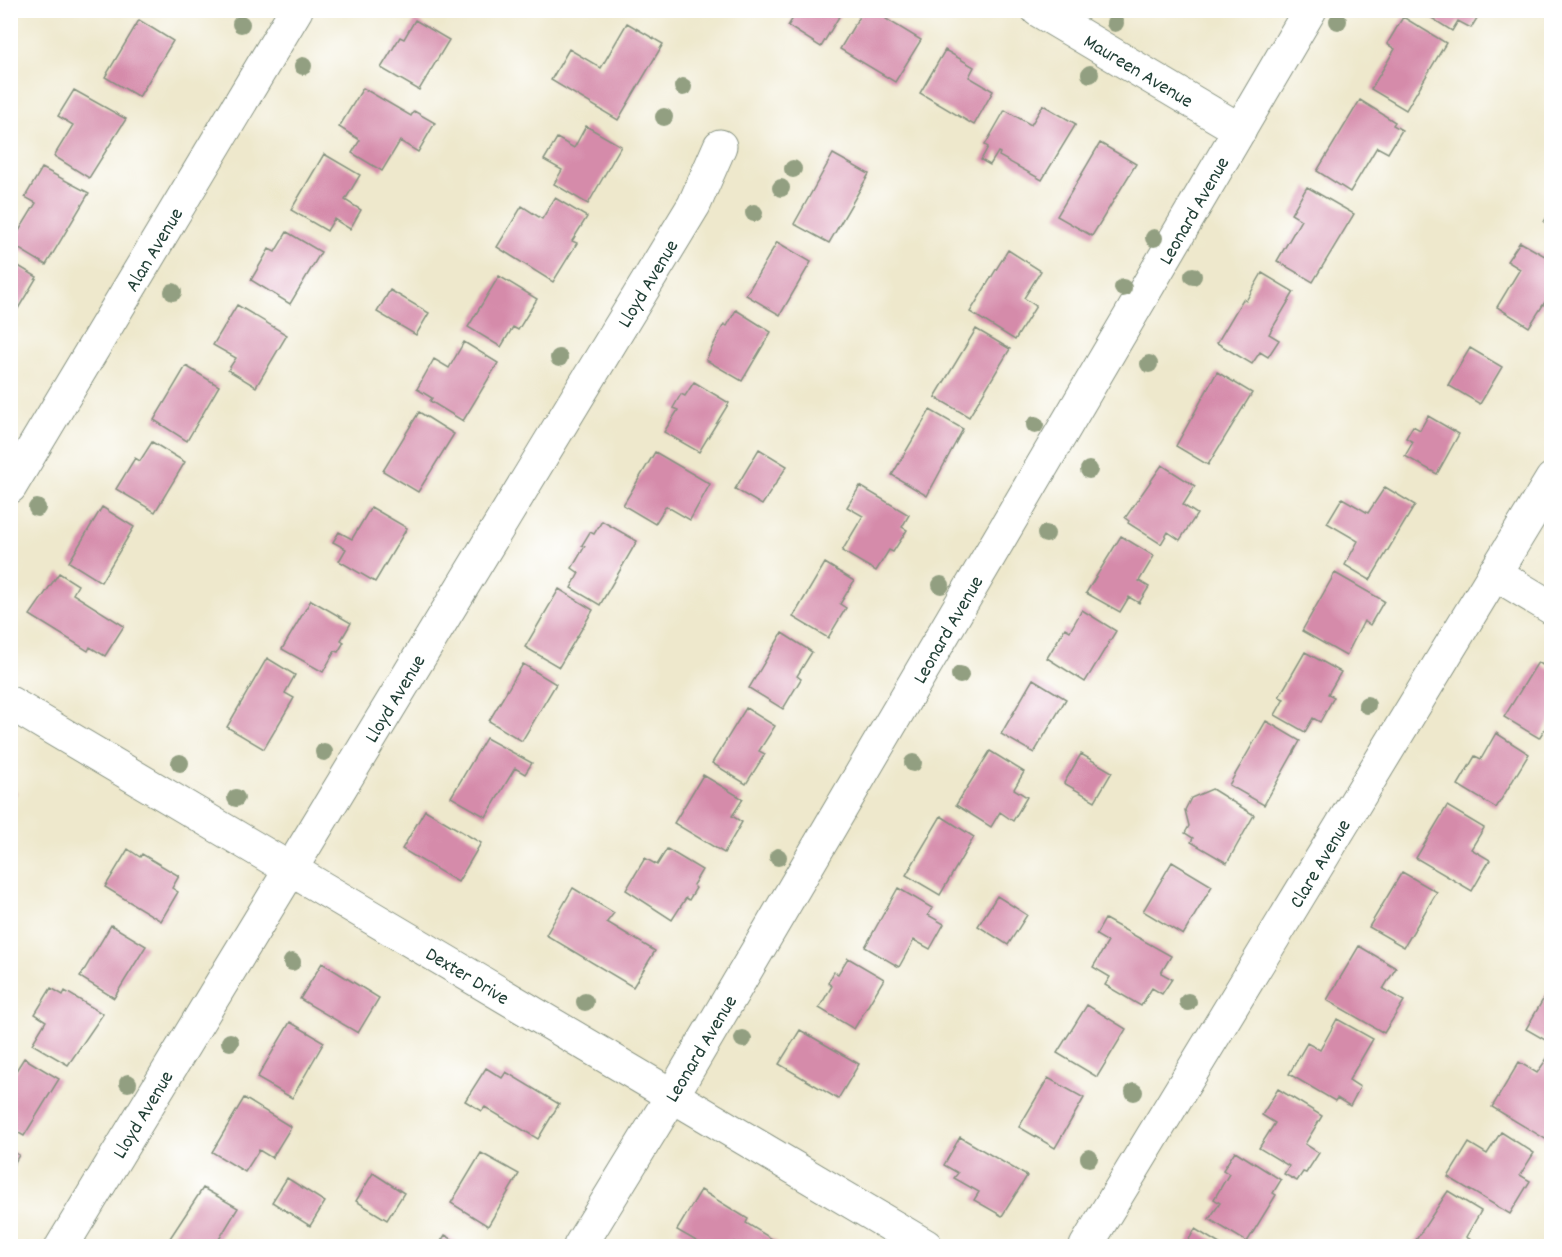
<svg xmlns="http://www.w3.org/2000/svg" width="1562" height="1257" font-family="Dekko,sans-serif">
<rect width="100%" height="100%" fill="#fff"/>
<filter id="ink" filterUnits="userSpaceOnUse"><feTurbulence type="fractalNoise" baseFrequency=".0167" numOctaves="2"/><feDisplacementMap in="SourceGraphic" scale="12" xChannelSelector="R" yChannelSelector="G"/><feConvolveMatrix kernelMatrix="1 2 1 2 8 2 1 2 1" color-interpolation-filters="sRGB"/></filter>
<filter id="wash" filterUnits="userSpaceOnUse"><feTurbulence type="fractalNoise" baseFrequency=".008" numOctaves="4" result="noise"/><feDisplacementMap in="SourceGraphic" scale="24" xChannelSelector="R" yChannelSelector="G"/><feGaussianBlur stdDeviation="1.35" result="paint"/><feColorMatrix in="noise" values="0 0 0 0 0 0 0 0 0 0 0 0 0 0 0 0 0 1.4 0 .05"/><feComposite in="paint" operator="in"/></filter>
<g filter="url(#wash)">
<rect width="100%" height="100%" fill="#eee8cc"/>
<g id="blocks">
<path fill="#d58baa" d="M798 10H843L821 47 788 26Z
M863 10H877L887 16 886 19 921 40 895 82 840 49Z
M1419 10H1482L1471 28 1458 21 1452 31Z
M1403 17 1446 43 1406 110 1371 89 1395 49 1387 44Z
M139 20 173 41 139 97 105 77Z
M415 20 449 40 419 90 381 68 400 37 404 39Z
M627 23 663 44 618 120 551 80 569 49 601 68Z
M945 50 974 67 969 77 993 91 974 125 920 93Z
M363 88 411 116 414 111 435 123 418 152 400 141 382 171 352 153 360 140 339 127Z
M74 90 126 119 89 178 54 156 73 125 58 116Z
M1360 100 1395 122 1393 125 1402 130 1388 153 1377 147 1350 192 1317 171Z
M1043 105 1076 124 1042 180 999 156 1000 153 998 152 990 165 981 160 988 147 985 145 1005 110 1031 125Z
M586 126 621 146 588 204 554 184 562 170 544 160 557 138 574 148Z
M1100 143 1136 164 1092 236 1057 216Z
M324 154 360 175 345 200 361 210 350 229 334 219 327 231 291 210Z
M833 154 869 174 829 243 794 224Z
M42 168 89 193 46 265 11 244 36 203 25 197Z
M1307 187 1354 214 1313 282 1277 261 1301 220 1291 214Z
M555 198 587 217 572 241 577 243 553 282 497 247 522 206 542 219Z
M1552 209V226L1544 222Z
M287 232 321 252 290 304 251 280 269 249 275 252Z
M777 242 811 262 780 315 746 295Z
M1520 242 1552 260V279L1548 285 1552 291 1529 327 1497 307 1520 269 1507 261Z
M1008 250 1041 271 1024 298 1036 306 1015 340 970 312Z
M10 261 37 277 10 322Z
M1262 273 1294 292 1269 334 1279 340 1268 357 1260 352 1252 364 1217 343 1243 299 1246 301Z
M499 276 537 299 518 330 513 327 501 347 468 327Z
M390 290 429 313 416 335 377 312Z
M237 305 287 335 256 387 228 370 236 358 213 345Z
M736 310 771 332 742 381 706 360 724 324 727 326Z
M976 329 1010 349 969 417 935 397Z
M464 342 498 363 463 421 430 401 432 398 417 389 434 359 449 368Z
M1470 348 1502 367 1480 404 1448 385Z
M186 366 219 386 187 441 154 420Z
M1217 372 1252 393 1208 465 1176 446Z
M694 382 729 403 699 452 664 432 678 410 673 408 681 394 685 396Z
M930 410 963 429 927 496 892 475Z
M419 412 454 434 418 492 383 471Z
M1428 416 1459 434 1437 474 1405 456 1413 442 1406 438 1413 426 1420 430Z
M152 442 185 462 155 512 116 489 135 458 140 461Z
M759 449 787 466 762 505 735 489Z
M655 452 710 484 690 520 666 506 655 524 623 505Z
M1162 465 1195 486 1183 505 1197 514 1180 540 1168 532 1161 544 1128 523 1129 521 1125 518Z
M860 486 909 515 902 527 907 530 893 552 889 550 876 571 842 551 863 516 847 507Z
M1385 487 1415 505 1370 580 1345 565 1358 541 1327 523 1342 498 1368 513Z
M102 507 134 527 101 582 69 562Z
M371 507 407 528 375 582 339 561 346 549 333 542 339 532 352 539Z
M602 521 637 541 600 605 571 588 579 573 572 568 585 546 582 545 590 532 594 534Z
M1121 536 1154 556 1139 581 1149 587 1139 603 1129 597 1120 612 1086 593Z
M825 563 854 581 840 604 846 608 828 638 793 617Z
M59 573 78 585 73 594 124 626 105 656 90 647 88 651 30 615Z
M1335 573 1384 601 1370 625 1364 621 1346 656 1302 631Z
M559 589 593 610 559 667 525 647Z
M311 600 351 623 341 640 344 642 338 652 335 651 323 672 282 649Z
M1082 610 1116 631 1085 682 1047 658 1065 628 1070 631Z
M782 633 812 652 797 676 801 679 783 709 749 688Z
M1305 652 1341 672 1328 694 1334 697 1320 722 1313 718 1305 732 1275 715 1284 699 1279 697Z
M267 658 295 675 285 693 294 698 264 749 227 727Z
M1538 662 1552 671V718L1539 738 1504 717Z
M523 664 556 684 522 741 489 721Z
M1033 679 1066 699 1034 753 1001 734Z
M746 708 775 726 759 751 765 754 746 784 712 763Z
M1266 721 1300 741 1264 805 1229 785Z
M1496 733 1529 754 1496 808 1458 785 1475 756 1481 759Z
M486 738 532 763 525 774 515 768 486 817 451 797Z
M990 751 1024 772 1014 789 1027 797 1013 821 1000 812 991 827 956 805Z
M1081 754 1112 772 1095 801 1064 783Z
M703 775 743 799 732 816 742 822 724 853 674 823Z
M10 789 17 792 10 803Z
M1212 789 1254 815 1227 863 1191 842 1193 838 1185 833 1189 826 1185 810 1191 798Z
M1447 806 1484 828 1471 849 1490 860 1472 891 1416 858Z
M425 810 481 843 458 882 402 849Z
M941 816 974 837 940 895 906 875Z
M128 849 140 857 142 854 179 876 172 888 178 892 161 921 105 887Z
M667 849 702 870 693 885 696 888 689 900 686 898 672 920 626 890 645 858 657 865Z
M1172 862 1212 886 1183 935 1143 911Z
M1402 872 1437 892 1404 947 1369 927Z
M573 888 614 913 607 922 655 951 633 987 546 935Z
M898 888 932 908 928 915 944 924 930 949 914 940 899 967 865 947Z
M997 896 1027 915 1008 945 978 926Z
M1105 919 1171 956 1161 973 1172 979 1162 994 1152 988 1141 1006 1105 985 1110 977 1093 967 1108 942 1096 935Z
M111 925 146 946 114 998 80 977Z
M1359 946 1396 968 1383 989 1404 1001 1384 1033 1327 1000Z
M848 958 884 979 854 1029 819 1008 832 986 828 983 834 972 838 974Z
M322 963 379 998 358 1033 300 999Z
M51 988 63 995 65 991 103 1014 68 1065 32 1044 46 1021 35 1014Z
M1548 991 1552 993V1044L1526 1029Z
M1087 1005 1126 1029 1097 1077 1057 1053Z
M1337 1019 1373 1039 1349 1080 1360 1087 1350 1106 1337 1098 1335 1101 1289 1074 1307 1043 1320 1050Z
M290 1022 324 1042 292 1098 257 1078Z
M800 1030 859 1064 838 1099 779 1064Z
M1548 1057 1552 1059V1143L1492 1107 1519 1062 1537 1073Z
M24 1058 59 1079 24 1136 10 1128V1080Z
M486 1068 502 1078 506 1072 559 1104 538 1139 485 1107 482 1111 465 1101Z
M1048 1078 1084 1098 1055 1148 1019 1127Z
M1278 1089 1322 1116 1305 1144 1319 1153 1306 1173 1303 1172 1297 1181 1284 1174 1289 1166 1259 1148 1275 1123 1262 1115Z
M244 1098 291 1127 272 1158 259 1150 245 1172 212 1152Z
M1501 1132 1534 1153 1520 1175 1530 1181 1510 1214 1448 1177 1469 1143 1487 1154Z
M960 1137 1027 1176 1002 1216 974 1200 979 1192 954 1178 958 1173 944 1165Z
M10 1150 19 1155 10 1171Z
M1235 1151 1281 1180 1273 1193 1276 1195 1247 1242 1209 1219 1220 1203 1214 1199 1229 1174 1223 1170Z
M481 1153 519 1174 488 1226 451 1203Z
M373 1173 404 1193 387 1220 356 1201Z
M287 1178 325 1202 310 1226 272 1202Z
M203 1188 238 1208 215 1246H185L170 1238Z
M701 1190 748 1219 746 1223 777 1242 774 1246H741L734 1242 731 1246H705L677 1230Z
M1448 1191 1481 1211 1466 1237 1481 1246H1412Z
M1195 1229 1223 1246H1185Z
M445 1235 464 1246H438Z"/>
</g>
</g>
<g filter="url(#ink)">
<use href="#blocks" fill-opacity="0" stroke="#869280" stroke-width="1.5"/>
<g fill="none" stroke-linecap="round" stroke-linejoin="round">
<g stroke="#869280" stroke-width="35">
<path id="minor" d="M1038 10 1240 130
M10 487 296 10
M1494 573 1552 608
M10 703 926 1246
M62 1246 694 205 720 146
M580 1246 672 1096 1310 10"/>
</g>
<g stroke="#869280" stroke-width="35">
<path id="tertiary" d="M1086 1246 1552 479"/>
</g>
<use href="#minor" stroke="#fff" stroke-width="33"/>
<use href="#tertiary" stroke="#fff" stroke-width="33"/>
</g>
<g fill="#929f81">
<circle cx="1338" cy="21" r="9"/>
<circle cx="1115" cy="23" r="9"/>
<circle cx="241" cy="24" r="9"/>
<circle cx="303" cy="66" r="9"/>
<circle cx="1090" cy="74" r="9"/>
<circle cx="683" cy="87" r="9"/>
<circle cx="664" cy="117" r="9"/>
<circle cx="793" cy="169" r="9"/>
<circle cx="781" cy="188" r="9"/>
<circle cx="754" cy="213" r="9"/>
<circle cx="1154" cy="238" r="9"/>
<circle cx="1193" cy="276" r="9"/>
<circle cx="1123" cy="288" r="9"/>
<circle cx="173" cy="292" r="9"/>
<circle cx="559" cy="358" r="9"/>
<circle cx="1149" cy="364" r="9"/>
<circle cx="1035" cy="425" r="9"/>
<circle cx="1089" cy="470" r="9"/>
<circle cx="37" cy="508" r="9"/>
<circle cx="1046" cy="534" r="9"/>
<circle cx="941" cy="585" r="9"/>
<circle cx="960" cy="675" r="9"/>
<circle cx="1367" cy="705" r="9"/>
<circle cx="324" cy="752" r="9"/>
<circle cx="180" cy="763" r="9"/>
<circle cx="913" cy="763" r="9"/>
<circle cx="236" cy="798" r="9"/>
<circle cx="778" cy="857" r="9"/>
<circle cx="292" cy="962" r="9"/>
<circle cx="585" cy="1002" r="9"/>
<circle cx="1188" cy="1002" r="9"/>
<circle cx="743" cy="1039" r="9"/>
<circle cx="230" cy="1042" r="9"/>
<circle cx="128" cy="1083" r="9"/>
<circle cx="1134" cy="1092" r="9"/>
<circle cx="1089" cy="1158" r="9"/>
</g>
</g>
<g text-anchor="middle" stroke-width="4.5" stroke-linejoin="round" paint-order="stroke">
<g font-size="20" fill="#1f3d34" stroke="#fff">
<text transform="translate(1139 70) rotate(31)" y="7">Maureen Avenue</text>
<text transform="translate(1193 210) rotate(-60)" y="7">Leonard Avenue</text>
<text transform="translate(153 249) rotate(-59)" y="7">Alan Avenue</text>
<text transform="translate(647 283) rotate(-59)" y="7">Lloyd Avenue</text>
<text transform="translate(947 629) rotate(-60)" y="7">Leonard Avenue</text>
<text transform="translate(394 698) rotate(-59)" y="7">Lloyd Avenue</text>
<text transform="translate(1319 863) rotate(-59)" y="7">Clare Avenue</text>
<text transform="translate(468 975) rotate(31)" y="7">Dexter Drive</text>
<text transform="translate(700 1048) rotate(-59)" y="7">Leonard Avenue</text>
<text transform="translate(142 1114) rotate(-59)" y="7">Lloyd Avenue</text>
</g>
</g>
<rect width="1562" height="1257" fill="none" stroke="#fff" stroke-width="36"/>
</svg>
